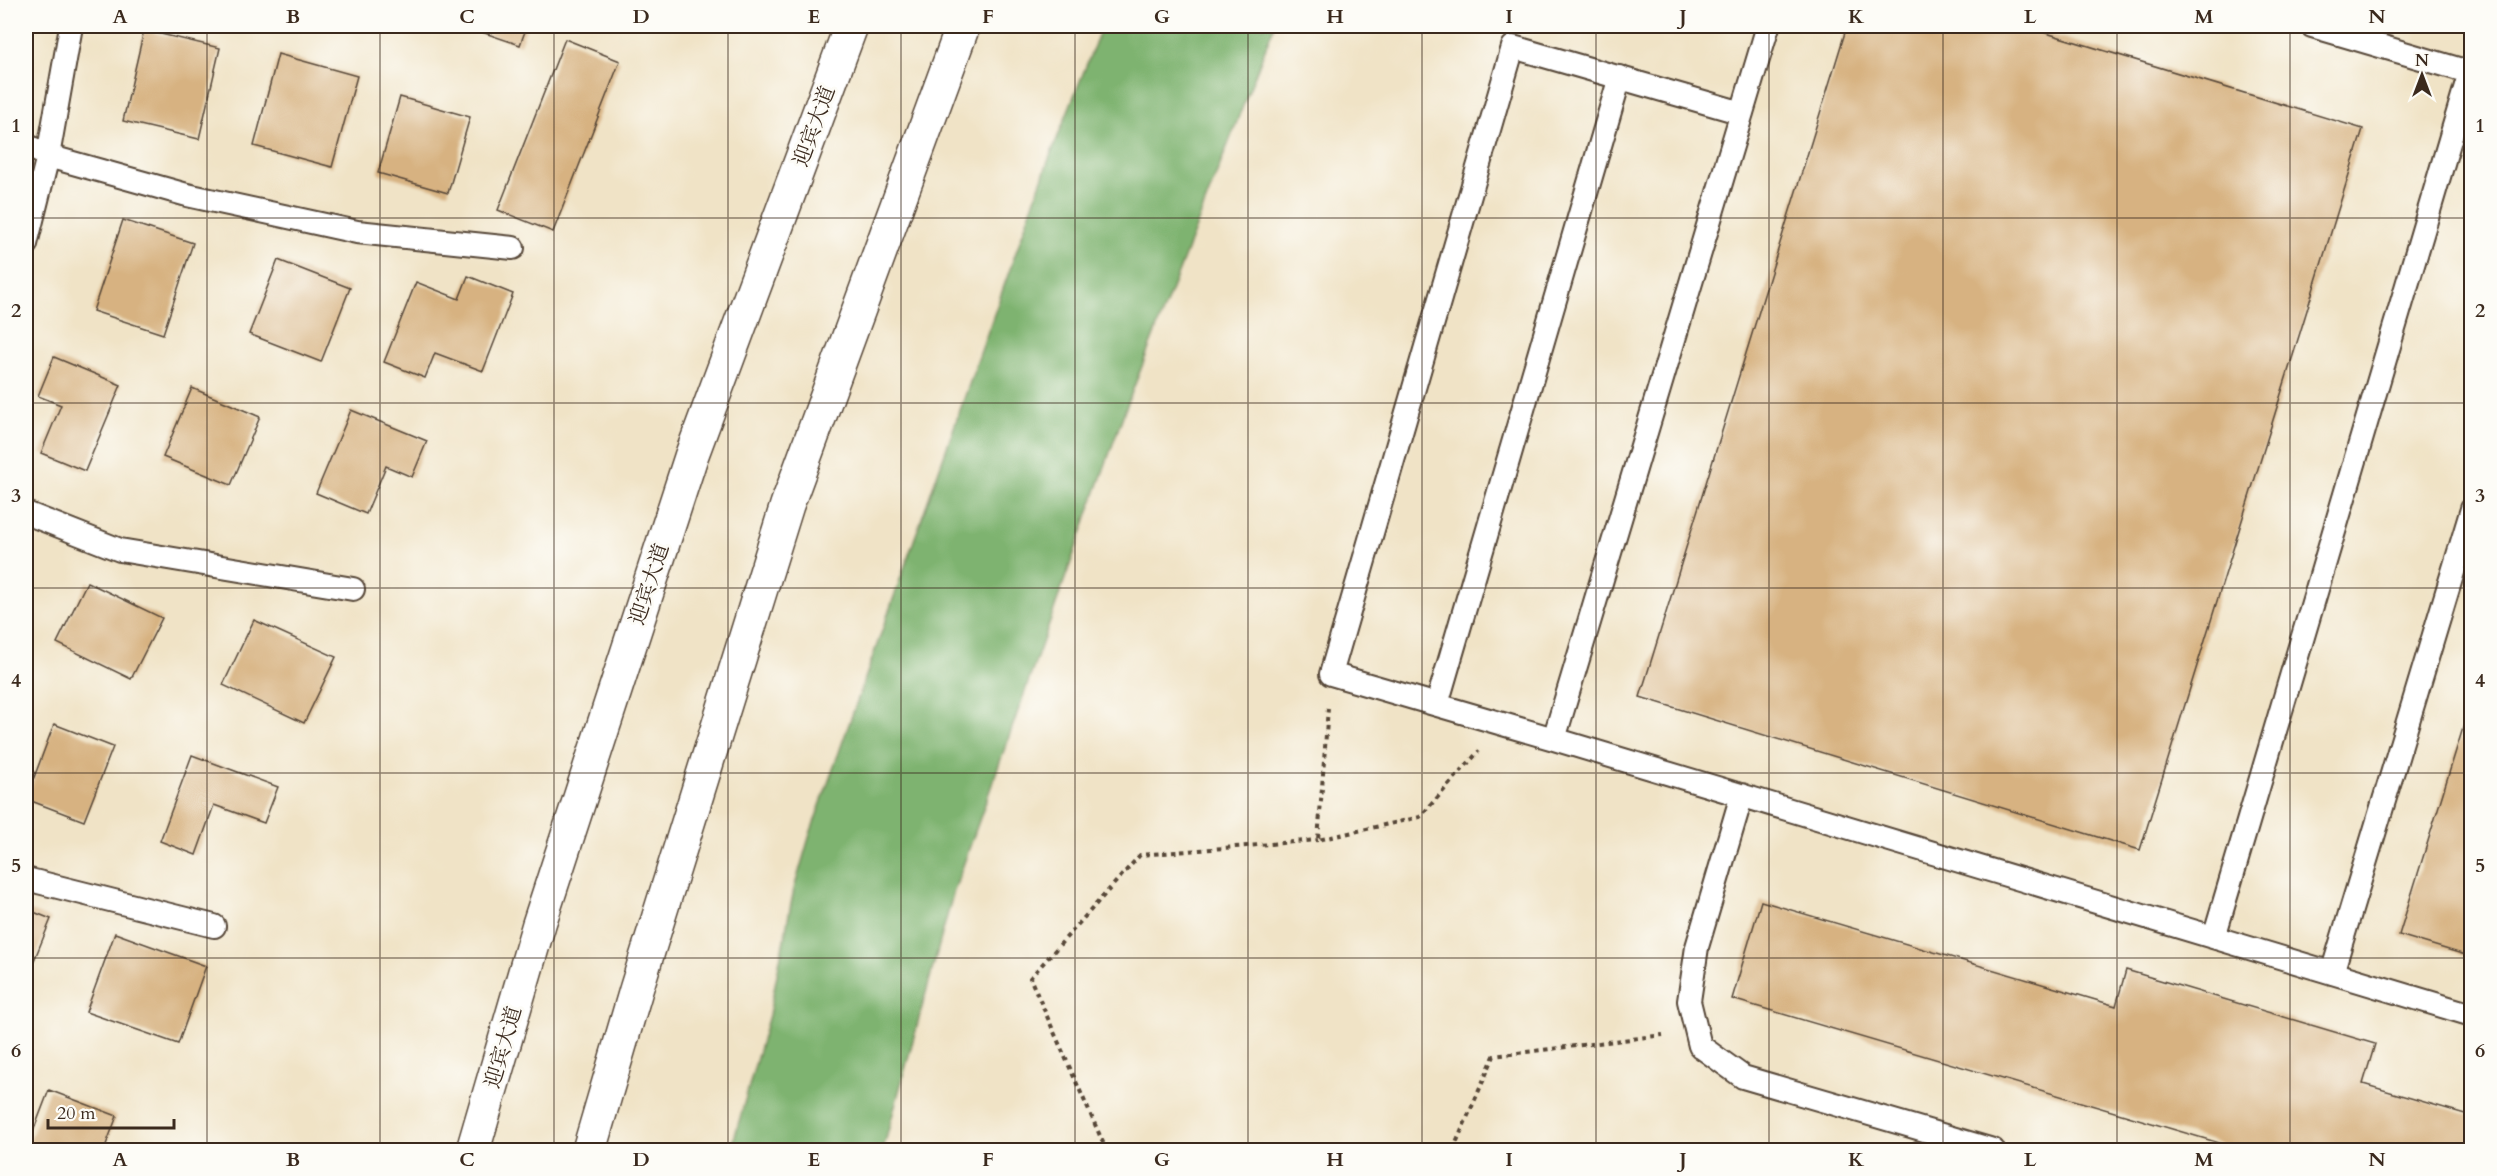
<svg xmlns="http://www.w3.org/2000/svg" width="2497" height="1176" font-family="Cardo,'Noto Serif SC',serif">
<rect width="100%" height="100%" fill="#fdfcf7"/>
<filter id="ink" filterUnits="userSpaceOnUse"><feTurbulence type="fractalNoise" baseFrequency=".0167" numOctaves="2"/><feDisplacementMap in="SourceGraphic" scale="12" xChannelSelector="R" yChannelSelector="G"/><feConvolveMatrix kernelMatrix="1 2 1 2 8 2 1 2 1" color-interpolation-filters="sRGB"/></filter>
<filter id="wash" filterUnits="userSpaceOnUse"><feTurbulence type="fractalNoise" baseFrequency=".008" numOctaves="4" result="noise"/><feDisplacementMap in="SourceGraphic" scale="24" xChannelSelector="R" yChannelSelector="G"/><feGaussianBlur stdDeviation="1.35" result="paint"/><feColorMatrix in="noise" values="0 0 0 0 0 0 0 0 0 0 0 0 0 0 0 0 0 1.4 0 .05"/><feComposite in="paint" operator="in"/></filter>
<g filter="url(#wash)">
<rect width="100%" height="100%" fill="#f0e3c6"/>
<path fill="#7eb36f" stroke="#5c6e46" stroke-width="1.5" d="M1102 26H1274L1125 410 953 894 883 1150H731L769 1015 794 889 810 834 1050 156Z"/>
<g id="blocks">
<path fill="#d7b281" d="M464 26H527L520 45Z
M1847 26H2023L2363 129 2140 850 1640 697Z
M144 30 220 48 199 139 123 121Z
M565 39 620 61 553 232 498 210Z
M278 54 357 76 332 167 254 146Z
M400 97 470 117 448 193 378 173Z
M123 220 193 243 163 334 93 311Z
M278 260 350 288 321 362 249 334Z
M468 276 513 294 483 371 435 353 425 378 384 362 416 282 459 299Z
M54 357 121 385 85 471 41 453 61 405 38 396Z
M192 388 260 417 231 485 163 457Z
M351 410 427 441 412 477 386 466 366 514 316 493Z
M87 582 162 618 131 679 57 643Z
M254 620 336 657 304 723 223 685Z
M2471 702H2472V957L2399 935Z
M54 724 113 747 84 821 26 799Z
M192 755 278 787 264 823 214 805 196 855 160 841Z
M1761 901 2116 1006 2126 970 2375 1044 2363 1084 2472 1116V1150H2243L1732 999Z
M26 909 51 919 26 980Z
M115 933 206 966 178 1044 86 1012Z
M49 1090 117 1116 104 1150H26Z"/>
</g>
</g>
<g filter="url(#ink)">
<use href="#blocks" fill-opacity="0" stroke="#564637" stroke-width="1.5"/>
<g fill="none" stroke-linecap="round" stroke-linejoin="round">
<g stroke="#564637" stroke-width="26">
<path id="lane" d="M1768 26 1554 739 2472 1015
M2312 26 2472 73
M26 145 48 156 187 195 357 232 513 248
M26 244 48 156 71 26
M26 513 120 550 353 589
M1437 704 1620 77
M1554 739 1331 674 1513 47 1742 113
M1742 795 1697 947 1689 1001 1700 1046 1743 1077 1993 1150
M26 879 214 926
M2214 937 2470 72
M2332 973 2472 509"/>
</g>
<g stroke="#564637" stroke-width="36">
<path id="highway" d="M473 1150 539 924 691 457 851 26
M589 1150 636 990 787 505 963 26"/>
</g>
<path stroke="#564637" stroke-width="4" stroke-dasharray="4.5 4.5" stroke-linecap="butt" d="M1328 708 1318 840 1420 817 1479 751
M1109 1150 1105 1147 1030 978 1140 855 1318 840
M1453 1150 1494 1056 1663 1035"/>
<use href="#lane" stroke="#fff" stroke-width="22"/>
<use href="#highway" stroke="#fff" stroke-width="33"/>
</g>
</g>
<path fill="none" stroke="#3b2a1e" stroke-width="1.5" stroke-opacity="0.55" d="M207 26V1150M380 26V1150M554 26V1150M728 26V1150M901 26V1150M1075 26V1150M1248 26V1150M1422 26V1150M1596 26V1150M1769 26V1150M1943 26V1150M2117 26V1150M2290 26V1150M26 218H2472M26 403H2472M26 588H2472M26 773H2472M26 958H2472"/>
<g text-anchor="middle" stroke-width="6" stroke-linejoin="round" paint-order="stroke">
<g font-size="21" fill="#3b2a1e" stroke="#fdfcf7">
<text transform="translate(814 126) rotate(-70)" y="7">迎宾大道</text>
<text transform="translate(649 584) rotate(-72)" y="7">迎宾大道</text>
<text transform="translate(503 1047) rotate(-74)" y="7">迎宾大道</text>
</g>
</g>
<rect width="2497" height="1176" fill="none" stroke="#fdfcf7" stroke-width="66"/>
<g transform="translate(2422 75)" stroke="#fdfcf7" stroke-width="4.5" paint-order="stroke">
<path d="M0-4.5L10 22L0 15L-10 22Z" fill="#3b2a1e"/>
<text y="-9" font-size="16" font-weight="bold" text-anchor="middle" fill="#3b2a1e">N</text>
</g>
<path d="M48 1119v9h126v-9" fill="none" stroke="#3b2a1e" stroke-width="3"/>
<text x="57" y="1119" font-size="18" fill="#3b2a1e" stroke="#fdfcf7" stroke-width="4.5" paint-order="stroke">20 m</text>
<rect x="33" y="33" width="2431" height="1110" fill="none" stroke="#3b2a1e" stroke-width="2"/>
<g font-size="20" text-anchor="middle" font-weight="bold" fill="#3b2a1e">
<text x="120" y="23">A</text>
<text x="293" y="23">B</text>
<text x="467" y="23">C</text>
<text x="641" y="23">D</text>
<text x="814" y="23">E</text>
<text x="988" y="23">F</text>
<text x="1162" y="23">G</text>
<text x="1335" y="23">H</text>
<text x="1509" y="23">I</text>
<text x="1683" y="23">J</text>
<text x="1856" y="23">K</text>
<text x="2030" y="23">L</text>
<text x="2204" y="23">M</text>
<text x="2377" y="23">N</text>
<text x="16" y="132">1</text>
<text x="2480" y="132">1</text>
<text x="16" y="317">2</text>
<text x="2480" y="317">2</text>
<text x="16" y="502">3</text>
<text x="2480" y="502">3</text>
<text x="16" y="687">4</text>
<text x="2480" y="687">4</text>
<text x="16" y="872">5</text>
<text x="2480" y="872">5</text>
<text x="16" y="1057">6</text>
<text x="2480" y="1057">6</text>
<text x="120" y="1166">A</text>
<text x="293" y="1166">B</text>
<text x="467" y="1166">C</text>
<text x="641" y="1166">D</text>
<text x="814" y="1166">E</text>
<text x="988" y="1166">F</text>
<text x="1162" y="1166">G</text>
<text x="1335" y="1166">H</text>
<text x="1509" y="1166">I</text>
<text x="1683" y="1166">J</text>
<text x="1856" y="1166">K</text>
<text x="2030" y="1166">L</text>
<text x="2204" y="1166">M</text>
<text x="2377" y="1166">N</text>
</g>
</svg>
